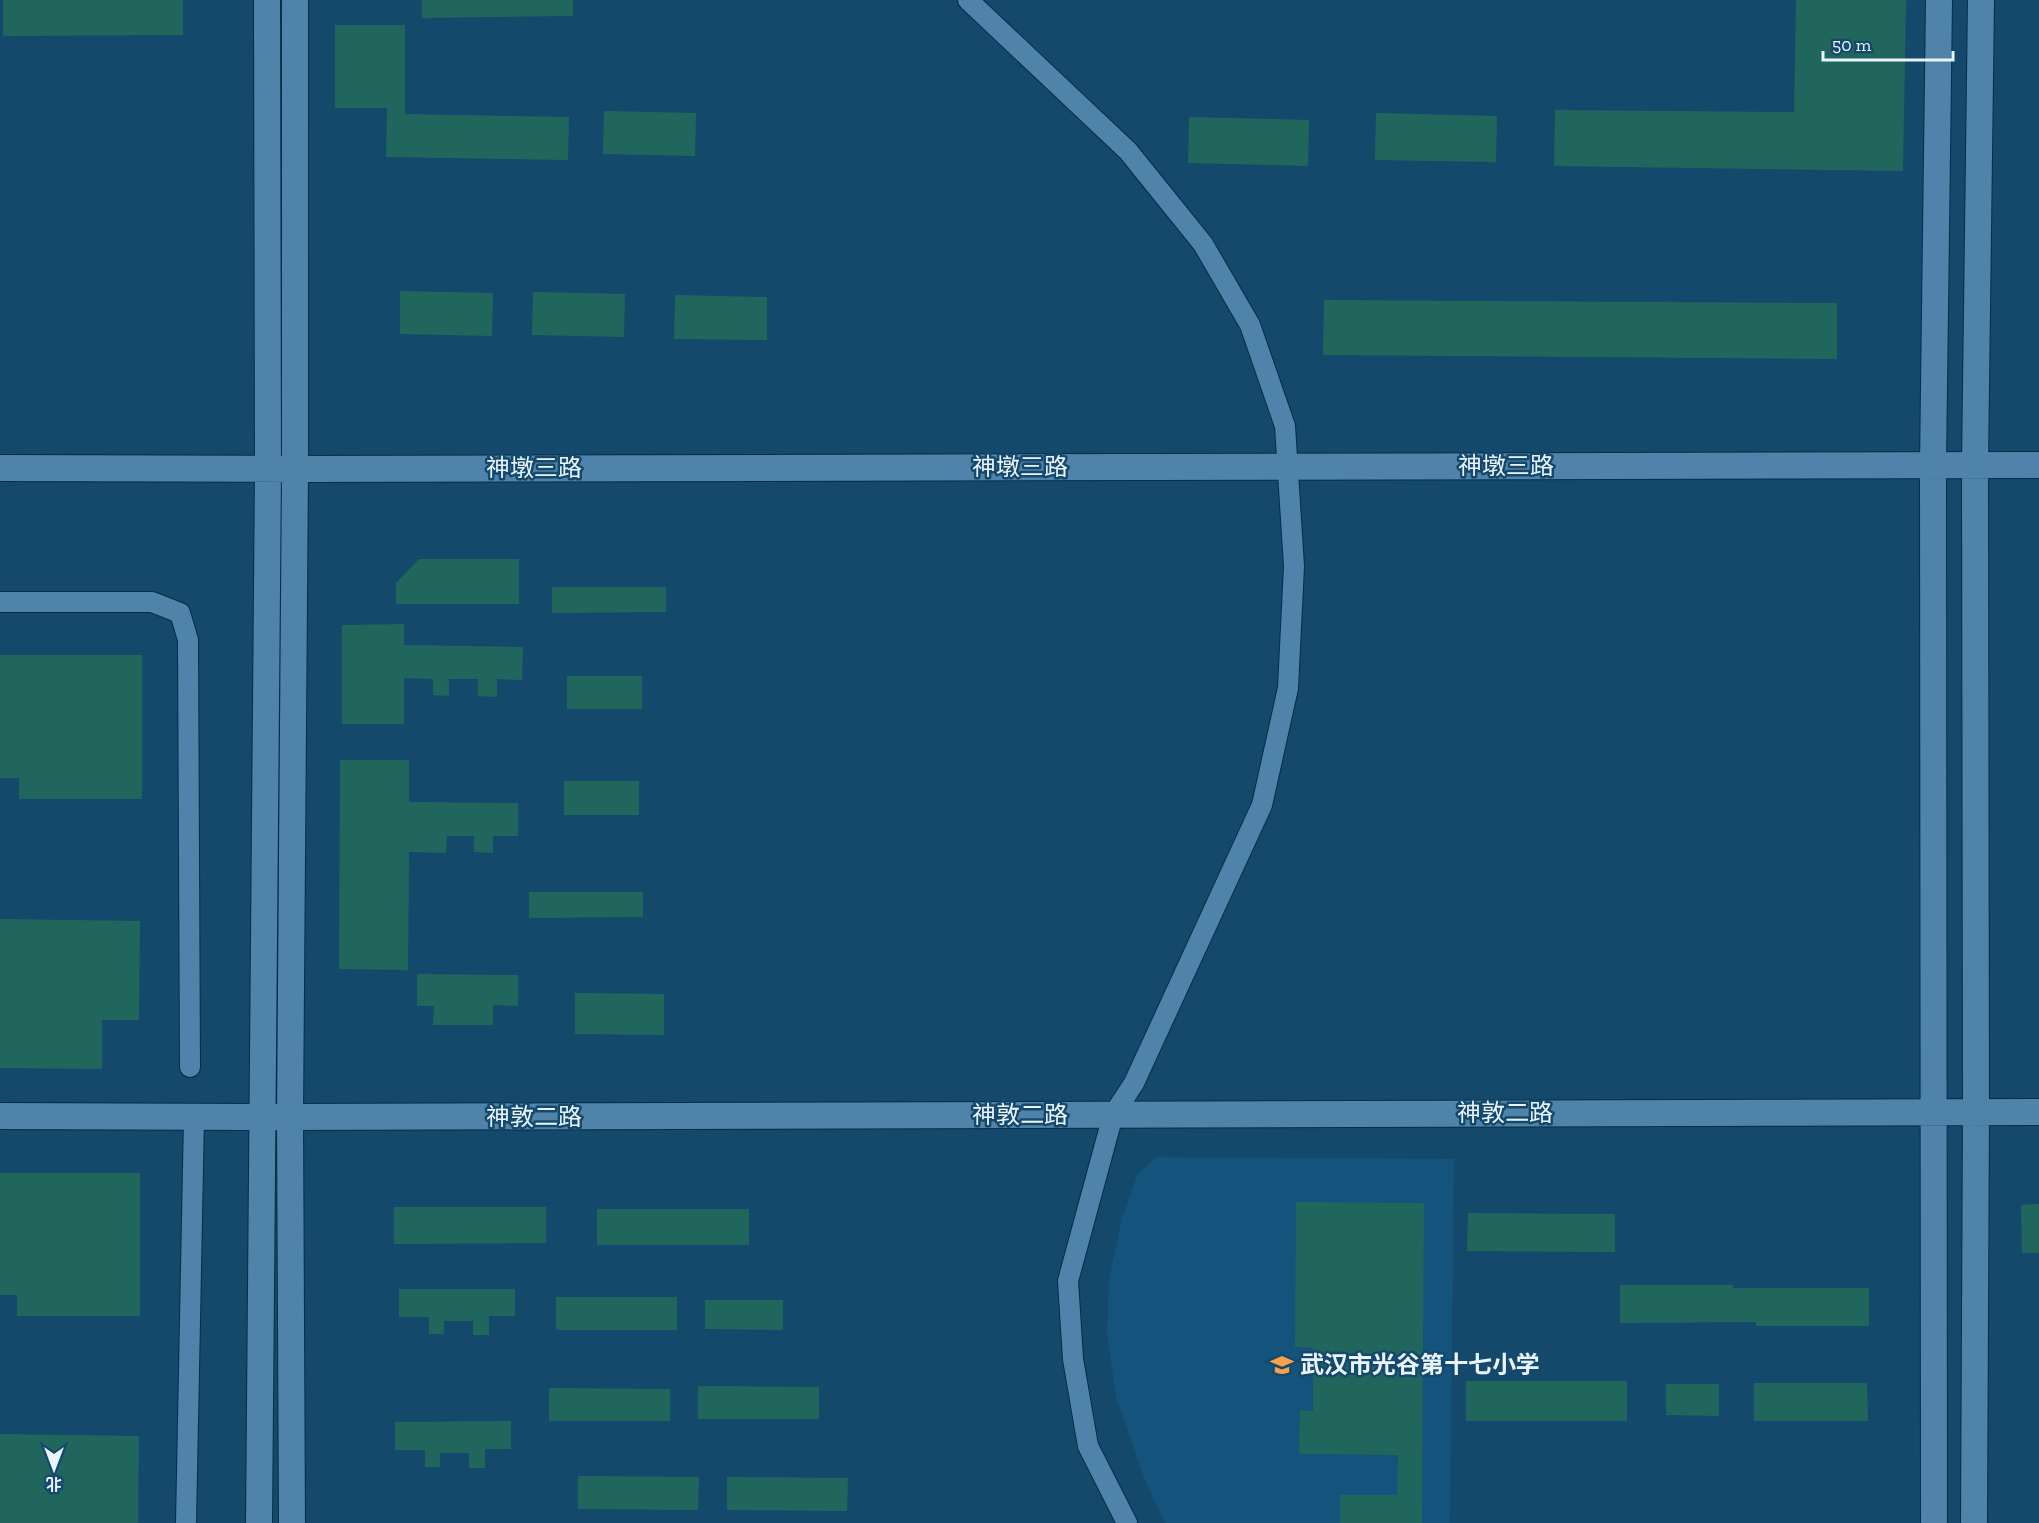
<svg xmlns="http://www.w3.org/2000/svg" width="2039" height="1523" font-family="'Zilla Slab','Noto Sans SC',serif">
<rect width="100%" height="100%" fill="#14496c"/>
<path fill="#14537b" d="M1156 1157 1454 1159 1450 1523H1165L1145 1480 1116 1397 1107 1333 1109 1279 1122 1219 1137 1175Z"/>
<path fill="#21665d" d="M3 0H183V35L3 36Z
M422 0H573V16L422 18Z
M1796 0H1906L1903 171 1554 166 1555 110 1794 112Z
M335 25H405V114L569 117 568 160 386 157 387 108H335Z
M604 111 696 113 695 156 603 154Z
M1376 113 1497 116 1496 162 1375 160Z
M1189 117 1309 120 1308 166 1188 163Z
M400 291 493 293 492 336 400 334Z
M533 292 625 294 624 337 532 335Z
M675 295 767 297V340L674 339Z
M1324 300 1837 303V359L1323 355Z
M419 559H519V604H396V583Z
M552 587H666V612L552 613Z
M404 624V645L523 647 522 680 497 679V697L478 696V679H449V696L433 695V679L404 678V724H342V625Z
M0 655H142V799H19V778H0Z
M567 676H642V709H567Z
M340 760H409V802L518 803V836H493V853L474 852V836H447L446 853 409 852 408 970 339 969Z
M564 781H639V815H564Z
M529 892H643V917L529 918Z
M0 919 140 921 139 1020H102V1069L0 1068Z
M417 974 518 975V1006L493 1005V1025H433L434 1006H417Z
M575 993 664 994V1035L575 1034Z
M0 1173H140V1316H17V1295H0Z
M1296 1202 1424 1203 1422 1523H1340V1495H1397L1398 1455 1299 1454 1300 1410 1313 1411V1348L1295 1347Z
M2039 1204V1253H2022L2021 1205Z
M394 1207H546V1243L394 1244Z
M597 1209H749V1245H597Z
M1468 1213 1615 1214V1252L1467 1251Z
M1620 1285H1733V1288H1869V1326H1756V1322L1620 1323Z
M399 1289H515V1316H489V1335H473V1321H444V1334H429V1317H399Z
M556 1297H677V1330H556Z
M705 1300H783V1330L705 1329Z
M1466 1381H1627V1421H1466Z
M1754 1383H1867L1868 1421H1754Z
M1666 1384H1719V1416L1666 1415Z
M698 1386 819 1387V1419H698Z
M549 1388 670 1389V1421H549Z
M511 1421V1449H485V1468H469V1453H440V1467H425V1450H395V1422Z
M0 1434 139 1436 138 1523H0Z
M578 1476 699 1477 698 1510 578 1509Z
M727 1477 848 1478 847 1511 727 1510Z"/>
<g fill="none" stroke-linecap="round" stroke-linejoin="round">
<g stroke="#052e48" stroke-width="22">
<path id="minor" d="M968 0 1128 151 1203 244 1250 325 1285 426 1294 566 1288 688 1262 805 1134 1083 1113 1115 1068 1281 1073 1359 1088 1446 1127 1523
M0 602H152L180 613 188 640 190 1067
M186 1523 194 1117"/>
</g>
<g stroke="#052e48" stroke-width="28">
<path id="tertiary" d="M0 468 295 469 2039 465
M0 1116 290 1117 2039 1112
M259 1523 268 469 267 0
M292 1523 290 1117 295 469V0
M1934 1523 1933 465 1939 0
M1974 1523 1976 1112 1975 464 1981 0"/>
</g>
<use href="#minor" stroke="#5083a9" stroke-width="20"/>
<use href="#tertiary" stroke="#5083a9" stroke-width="26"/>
</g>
<defs>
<g id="school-bare" transform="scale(1.8)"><path d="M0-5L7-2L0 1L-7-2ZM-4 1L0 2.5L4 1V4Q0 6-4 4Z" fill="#f8a14a" stroke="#14496c" stroke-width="2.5" paint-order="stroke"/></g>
</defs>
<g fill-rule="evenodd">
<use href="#school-bare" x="1282" y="1365"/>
</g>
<g text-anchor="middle" stroke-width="5" stroke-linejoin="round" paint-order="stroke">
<g font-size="24" fill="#e9f4fc" stroke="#14496c">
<text x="1506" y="474">神墩三路</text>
<text x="1020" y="475">神墩三路</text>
<text x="534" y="476">神墩三路</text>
<text x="1505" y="1121">神敦二路</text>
<text x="1020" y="1123">神敦二路</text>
<text x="534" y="1125">神敦二路</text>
</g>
<g font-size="24" font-weight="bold" fill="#e9f4fc" stroke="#14496c" text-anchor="start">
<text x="1300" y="1373">武汉市光谷第十七小学</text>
</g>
</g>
<g transform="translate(54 1469) rotate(180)" stroke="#14496c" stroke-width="4.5" paint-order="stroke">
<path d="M0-4.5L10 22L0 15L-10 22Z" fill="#e9f4fc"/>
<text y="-9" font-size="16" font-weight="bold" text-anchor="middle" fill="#e9f4fc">北</text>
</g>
<path d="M1823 51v9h130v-9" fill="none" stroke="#e9f4fc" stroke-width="3"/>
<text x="1832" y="51" font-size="18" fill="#e9f4fc" stroke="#14496c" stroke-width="4.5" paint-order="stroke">50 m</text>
</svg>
